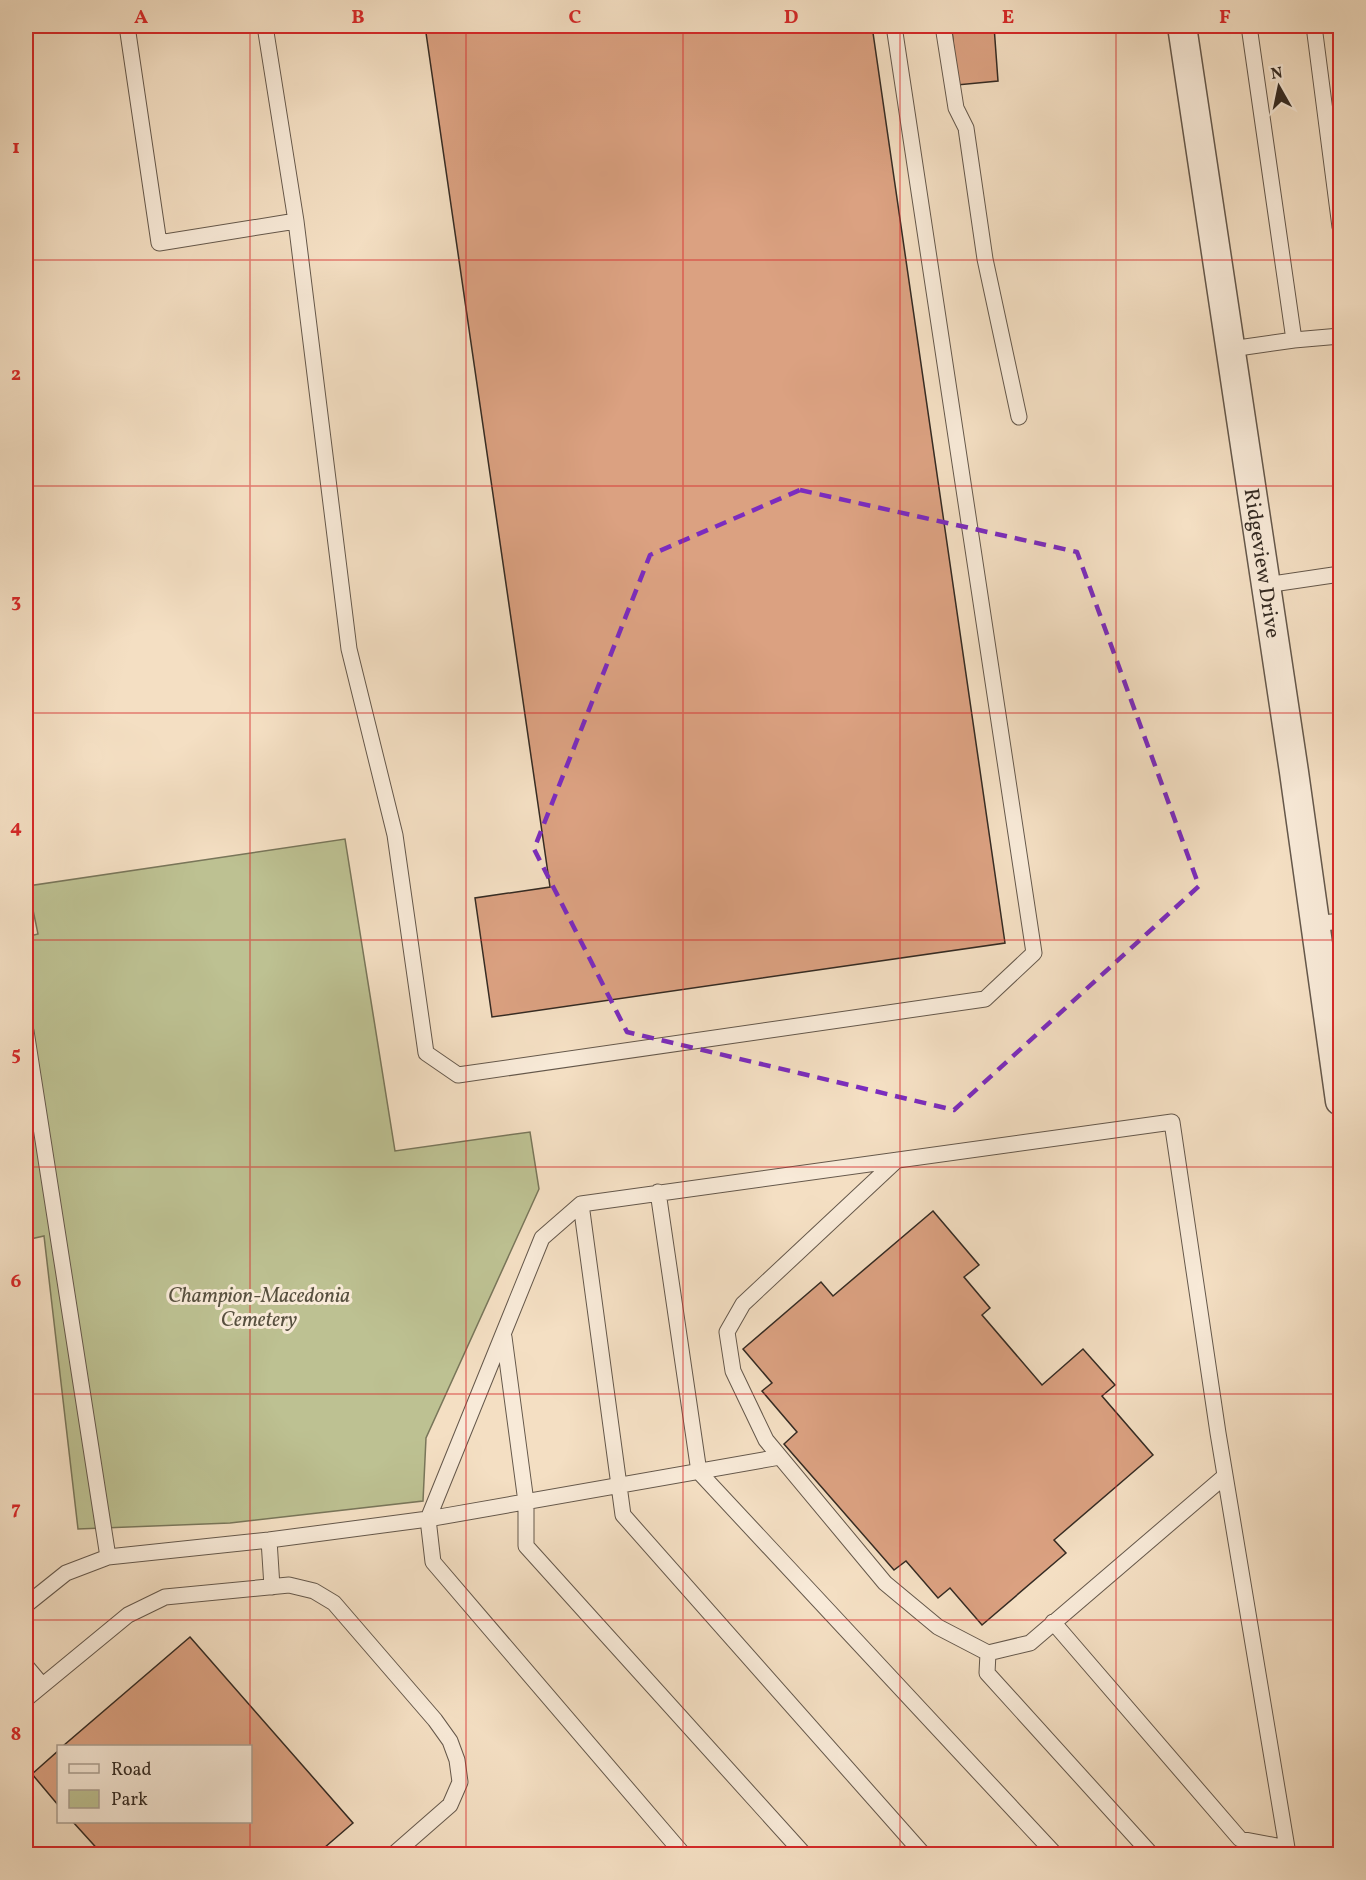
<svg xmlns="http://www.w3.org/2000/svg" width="1366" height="1880" font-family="Vollkorn,serif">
<rect width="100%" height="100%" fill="#f4dfc3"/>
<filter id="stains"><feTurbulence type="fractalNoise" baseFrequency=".00333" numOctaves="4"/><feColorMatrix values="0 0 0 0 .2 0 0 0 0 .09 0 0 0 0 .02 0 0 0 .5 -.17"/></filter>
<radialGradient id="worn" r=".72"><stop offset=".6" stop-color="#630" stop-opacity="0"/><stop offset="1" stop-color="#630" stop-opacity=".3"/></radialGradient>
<path fill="#bdc192" stroke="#79765a" stroke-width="1.5" d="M345 839 395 1151 530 1132 539 1189 426 1438 423 1501 230 1523 78 1529 44 1236 26 1240V937L38 934 28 886Z"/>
<path fill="#dba181" stroke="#352b23" stroke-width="1.5" d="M425 26H872L1005 943 492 1017 475 898 550 887Z
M994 26 998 81 957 85 952 30Z
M933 1211 979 1265 964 1277 990 1308 982 1315 1042 1385 1083 1349 1115 1385 1102 1396 1153 1455 1054 1540 1066 1553 982 1625 950 1588 938 1598 906 1561 894 1570 784 1444 797 1432 762 1391 772 1383 743 1349 821 1282 833 1296Z
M190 1637 353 1823 317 1854H102L73 1822H250V1746H63Z
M58 1751V1805L32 1774Z"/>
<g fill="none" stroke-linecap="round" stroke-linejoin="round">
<g stroke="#65584b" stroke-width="17">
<path id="service" d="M127 26 159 243 296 221
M265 26 296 221 349 649 395 835 426 1053 458 1075 985 999 1034 953 894 26
M943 26 956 108 966 128 985 259 1019 417
M1314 26 1340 227
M1294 340 1340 336
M1231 349 1294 340 1249 26
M1266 585 1340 574
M1316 924 1340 921
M26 1031 108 1557
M897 1160 743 1304 727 1332 733 1371 766 1440 885 1583 938 1627 988 1653 1030 1643 1225 1476
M658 1192 699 1472 1055 1854
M581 1204 623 1515 923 1854
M504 1337 526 1502V1546L804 1854
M269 1540 272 1587
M26 1605 66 1573 108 1557 269 1540 428 1519 542 1238 581 1204 1172 1122 1218 1433 1288 1854
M1053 1622 1240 1839 1287 1848
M988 1653 987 1673 1151 1854
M26 1666 42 1685
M26 1699 128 1615 165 1597 289 1585 314 1591 334 1603 435 1720 450 1741 457 1760 460 1782 450 1805 394 1854
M683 1854 433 1562 428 1519 780 1457"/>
</g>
<g stroke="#65584b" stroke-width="31">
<g id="minor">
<path id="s1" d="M1182 26 1294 772 1340 1101"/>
</g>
</g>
<use href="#service" stroke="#f8ead8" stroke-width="15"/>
<use href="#minor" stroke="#f8ead8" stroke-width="28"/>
</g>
<path fill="none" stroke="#7b2cbf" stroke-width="4.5" stroke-dasharray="12 8" stroke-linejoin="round" d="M800 490 1077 552 1199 886 954 1110 627 1032 534 849 650 555Z"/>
<path fill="none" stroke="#d62828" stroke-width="1.5" stroke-opacity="0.55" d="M250 26V1746M466 26V1854M683 26V1854M900 26V1854M1116 26V1854M26 260H1340M26 486H1340M26 713H1340M26 940H1340M26 1167H1340M26 1394H1340M26 1620H1340M250 1822V1854"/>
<g text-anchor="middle" stroke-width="6" stroke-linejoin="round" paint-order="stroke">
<g font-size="21" fill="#352b23" stroke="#f8ead8">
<text dy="7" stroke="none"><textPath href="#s1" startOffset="543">Ridgeview Drive</textPath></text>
</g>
<g font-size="21" font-style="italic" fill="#57503f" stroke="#f8ead8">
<text x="259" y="1302">Champion-Macedonia<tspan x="259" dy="24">Cemetery</tspan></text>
</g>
</g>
<rect width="1366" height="1880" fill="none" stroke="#f4dfc3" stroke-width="66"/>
<rect x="57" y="1745" width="195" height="78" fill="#f8ead8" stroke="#aa9e90" stroke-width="1.5"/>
<rect x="69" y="1764" width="30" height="9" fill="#f8ead8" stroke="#aa9e90" stroke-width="1.5"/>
<text x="111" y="1775" font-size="18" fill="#352b23">Road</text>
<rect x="69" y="1790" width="30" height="18" fill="#bdc192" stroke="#aa9e90" stroke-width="1.5"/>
<text x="111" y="1805" font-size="18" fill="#352b23">Park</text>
<g transform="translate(1279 87) rotate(351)" stroke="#f8ead8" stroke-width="4.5" paint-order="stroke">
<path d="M0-4.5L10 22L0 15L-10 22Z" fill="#352b23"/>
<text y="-9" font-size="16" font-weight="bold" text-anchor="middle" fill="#352b23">N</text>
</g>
<rect x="33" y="33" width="1300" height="1814" fill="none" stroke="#d62828" stroke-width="2"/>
<g font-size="20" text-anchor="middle" font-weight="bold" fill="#d62828">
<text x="141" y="23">A</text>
<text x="358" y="23">B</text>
<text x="575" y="23">C</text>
<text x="791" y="23">D</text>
<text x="1008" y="23">E</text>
<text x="1225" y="23">F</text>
<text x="16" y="153">1</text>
<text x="16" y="380">2</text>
<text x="16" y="607">3</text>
<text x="16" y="833">4</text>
<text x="16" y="1060">5</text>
<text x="16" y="1287">6</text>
<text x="16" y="1514">7</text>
<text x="16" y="1740">8</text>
</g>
<rect width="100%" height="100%" filter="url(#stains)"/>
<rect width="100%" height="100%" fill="url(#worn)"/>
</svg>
